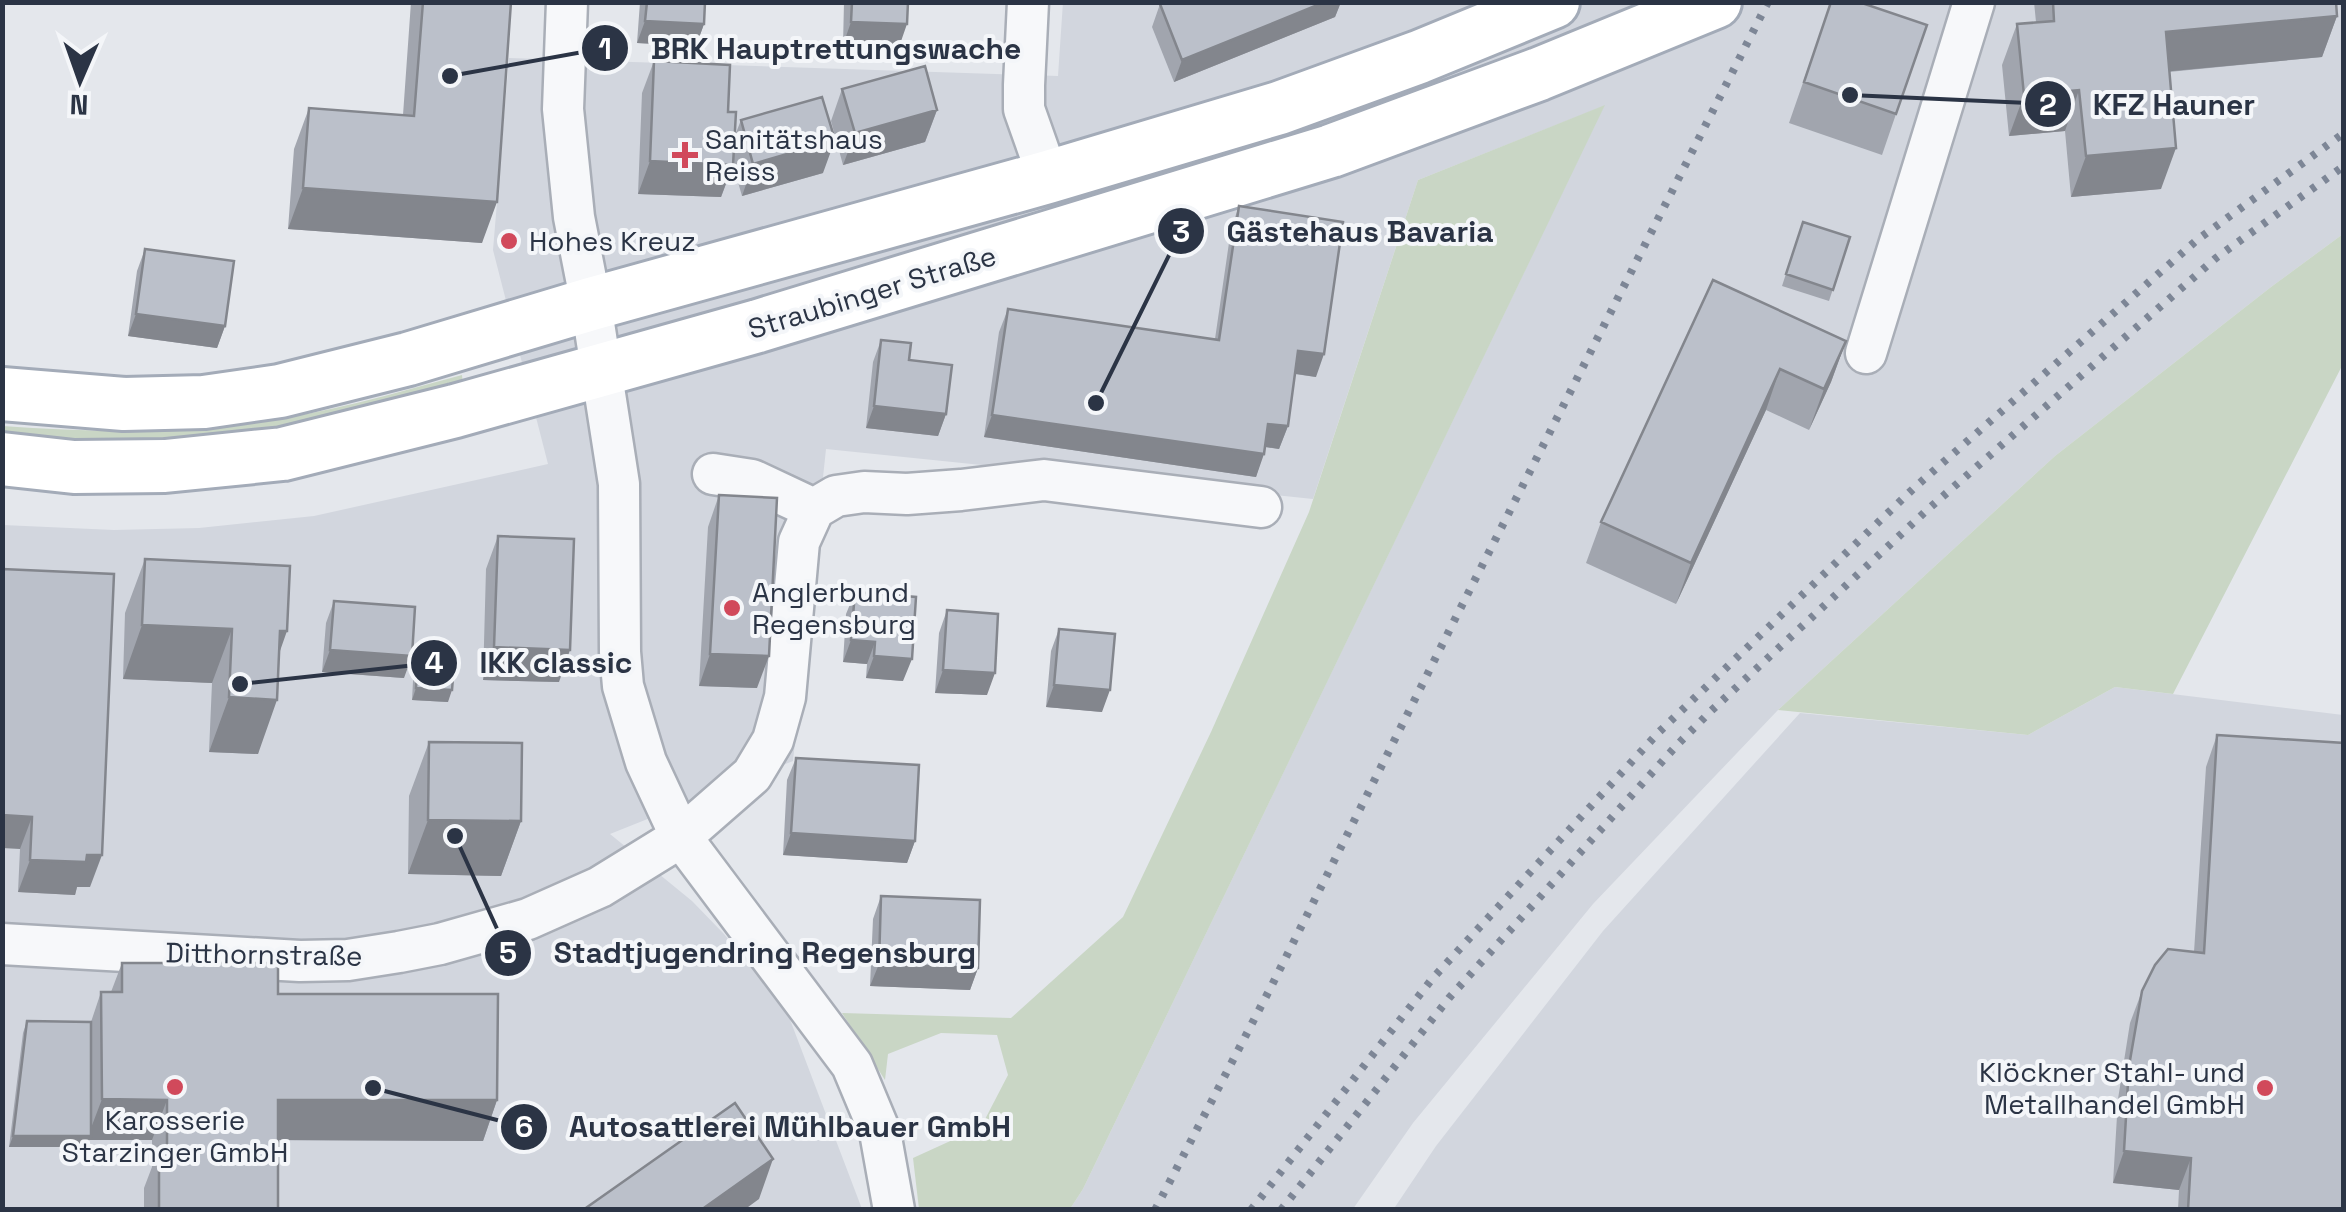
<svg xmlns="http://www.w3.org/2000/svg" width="2346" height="1212" font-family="'Space Grotesk',sans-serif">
<rect width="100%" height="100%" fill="#e4e7ec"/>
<path fill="#d2d6de" d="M1063 2 2343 3V234L2271 287 2055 456 1778 710 1593 904 1413 1123 1353 1209H1070L1083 1189 1604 106 1418 180 1313 499 826 449 793 761 610 834 692 901 724 934 786 1009 862 1209 3 1210V525L114 530 199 528 314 516 548 464 493 250 509 58 1058 76Z
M2115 687 2343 715V1209L1393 1210 1436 1146 1603 931 1800 713 2028 735Z"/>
<path fill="#c9d6c5" d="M1605 105 1083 1189 1070 1209H919L913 1158 981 1127 1008 1075 997 1035 941 1033 888 1054 885 1080 842 1013 1011 1018 1123 917 1211 732 1309 512 1418 180Z
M2343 234V364L2173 694 2115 687 2028 735 1778 710 2055 456 2271 287Z
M462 375 463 386C414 398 364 413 314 423 209 444 109 445 3 438L2 426C87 432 169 434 254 423 325 413 393 394 462 375Z"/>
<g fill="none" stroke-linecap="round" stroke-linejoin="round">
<g stroke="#a9aeb7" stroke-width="45">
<path id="minor" d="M567 2 563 109 574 217 591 304 619 484 620 652 623 686 646 762 681 837 852 1065 880 1132 894 1210
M1028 2 1024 85V109L1048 177
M1866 353 1974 2
M713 474 752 480 814 509
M2 944 300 961 348 960 399 952 440 944 528 919 600 887 681 837 752 775 773 740 785 697 799 542 814 509 836 496 864 492 907 494 961 490 1044 480 1261 507"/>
</g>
<g stroke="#a3abb8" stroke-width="58">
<path id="major" d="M2 394 124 404 204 402 280 391 408 359 591 304 1048 177 1279 108 1419 57 1553 2
M2 459 74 467 165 466 283 454 455 411 758 326 1331 151 1539 74 1715 2"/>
</g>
<use href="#minor" stroke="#f7f8fa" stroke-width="40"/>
<use href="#major" stroke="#fff" stroke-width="52"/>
<path stroke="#7d8696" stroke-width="8" stroke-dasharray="5 10" stroke-linecap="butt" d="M1155 1210 1272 985 1452 625 1768 2
M1251 1210 1432 979 1659 732 1914 488 2197 240 2344 133
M1281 1210 1449 998 1677 745 1711 711 1926 511 2216 258 2344 166"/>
</g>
<path fill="#a1a5ae" d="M411 2H511L482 243 288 229 294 149 309 108 403 115Z
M640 2H705L704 24 696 46 637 43Z
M844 2H908L899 47 843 45Z
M1164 2H1341L1335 17 1174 82 1152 27 1160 4Z
M1831 2 1896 114 1882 155 1789 123Z
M2034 2H2336L2337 16 2322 57 2169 72 2161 189 2071 197 2065 131 2009 136 2002 65 2017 24 2036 22Z
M654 61 728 112 734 138 741 120 823 173 742 196 733 165 721 197 638 194 642 93Z
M842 89 937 110 925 142 843 165 831 121Z
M1239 206 1316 377 1295 374 1288 426 1279 449 1265 447 1256 477 984 437 999 332 1008 309 1215 339 1231 229Z
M1803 222 1850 237 1829 301 1782 286Z
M145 249 225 326 217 348 128 336 137 271Z
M1713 280 1846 341 1831 382 1809 430 1766 410 1676 604 1586 563 1601 522Z
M881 340 909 360 946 414 938 436 866 428 873 362Z
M719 495 757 688 699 686 708 527Z
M498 536 559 682 483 680 486 569Z
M145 559 279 653 258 754 209 752 212 683 123 679 125 613Z
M2 569 90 887H77L75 895 18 892 20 849Z
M855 592 903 681 866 678 867 664 843 662 846 614Z
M334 601 404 678 322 672 326 623Z
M947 610 987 695 935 693 939 633Z
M1059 629 1102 712 1046 707 1051 651Z
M418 651 448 702 412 700 414 662Z
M2217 735 2344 1210H2178L2179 1190 2113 1183 2118 1099 2130 1023 2142 991 2194 952 2206 767Z
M429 742 521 821 501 876 408 874 409 796Z
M796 758 915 841 907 863 783 855 787 780Z
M881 896 978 968 970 990 870 986 873 919Z
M122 963 278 994 497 1100 483 1141 278 1140V1210H144V1188L152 1167V1140H89L86 1147H9L23 1033 27 1021 91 1022 101 992H111Z"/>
<path fill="#83868d" d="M1325 2H1341L1335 17 1174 82 1182 60Z
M2337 16 2322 57 2151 73 2166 32Z
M645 21 704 24 696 46 637 43Z
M851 22 907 24 899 47 843 45Z
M2079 90 2065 131 2009 136 2024 95Z
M937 110 925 142 843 165 855 133Z
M835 140 823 173 742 196 753 164Z
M2176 148 2161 189 2071 197 2086 156Z
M650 161 733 165 721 197 638 194Z
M303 188 497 202 482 243 288 229Z
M136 314 225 326 217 348 128 336Z
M1846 341 1831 382 1809 430 1824 389Z
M1298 351 1324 354 1316 377 1290 373Z
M1780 369 1766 410 1676 604 1691 563Z
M874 406 946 414 938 436 866 428Z
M992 415 1264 454 1256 477 984 437Z
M1268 424 1288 426 1279 449 1260 446Z
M142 625 232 629 212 683 123 679Z
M280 631H287L268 685Z
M851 640 875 642 867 664 843 662Z
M494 647 570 650 559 682 483 680Z
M330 650 412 656 404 678 322 672Z
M710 654 769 656 757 688 699 686Z
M874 656 912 659 903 681 866 678Z
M943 670 995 673 987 695 935 693Z
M1054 685 1110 690 1102 712 1046 707Z
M416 688 452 690 448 702 412 700Z
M229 697 277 700 258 754 209 752Z
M2 815 32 817 20 849 2 848Z
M428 820 521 821 501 876 408 874Z
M791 833 915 841 907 863 783 855Z
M87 855H102L90 887H77L75 895 18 892 30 860Z
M879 964 978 968 970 990 870 986Z
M102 1099 167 1100 152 1140H89L86 1147H9L13 1136H88Z
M278 1100H497L483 1141 263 1140Z
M2124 1151 2191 1158 2179 1190 2113 1183Z
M773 1159 759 1199 744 1210H701Z"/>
<path fill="#bbc0ca" stroke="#83868d" stroke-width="2.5" d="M423 2H511L497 202 303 188 309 108 414 116Z
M647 2H705L704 24 645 21Z
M852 2H908L907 24 851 22Z
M1164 2H1325L1182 60 1160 4Z
M1831 2H1859L1927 25 1896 114 1804 82Z
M2053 2H2336L2337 16 2166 32 2176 148 2086 156 2079 90 2024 95 2017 24 2054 21Z
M654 61 730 65 728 112H736L733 165 650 161Z
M925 66 937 110 855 133 842 89Z
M822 97 835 140 753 164 741 120Z
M1239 206 1343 222 1324 354 1298 351 1288 426 1268 424 1264 454 992 415 1008 309 1219 340Z
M1803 222 1850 237 1833 290 1786 274Z
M145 249 234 261 225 326 136 314Z
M1713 280 1846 341 1824 389 1780 369 1691 563 1601 522Z
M881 340 911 343 909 360 952 365 946 414 874 406Z
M719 495 777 498 769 656 710 654Z
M498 536 574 539 570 650 494 647Z
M145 559 290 566 287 631H280L277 700 229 697 232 629 142 625Z
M2 569 114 574 102 855H87L86 862 30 860 32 817 2 815Z
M855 592 916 597 912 659 874 656 875 642 851 640Z
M334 601 415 607 412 656 330 650Z
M947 610 998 614 995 673 943 670Z
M1059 629 1115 634 1110 690 1054 685Z
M418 651 455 653 452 690 416 688Z
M2217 735 2344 743V1210H2188L2191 1158 2124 1151 2129 1066 2142 991 2155 965 2168 949 2204 953Z
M429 742 522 743 521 821 428 820Z
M796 758 919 765 915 841 791 833Z
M881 896 980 900 978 968 879 964Z
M122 963H278V994H498L497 1100H278V1210H159V1147H167V1100L102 1099 101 992H122Z
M27 1021 91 1022V1136H13Z
M735 1103 773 1159 701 1210H583Z"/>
<g fill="#d1495b" stroke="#f4f6f9" stroke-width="4">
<path d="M680 140h10v10h10v10h-10v10h-10v-10h-10v-10h10z"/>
<circle cx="509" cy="241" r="10"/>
<circle cx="732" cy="608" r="10"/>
<circle cx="175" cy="1087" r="10"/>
<circle cx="2265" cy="1088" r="10"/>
</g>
<g text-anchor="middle" stroke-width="8" stroke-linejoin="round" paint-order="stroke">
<g font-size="28" fill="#2b3445" stroke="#f4f6f9" text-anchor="start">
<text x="705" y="149">Sanitätshaus<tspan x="705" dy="32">Reiss</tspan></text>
<text x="529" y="251">Hohes Kreuz</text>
<text x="752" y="602">Anglerbund<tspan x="752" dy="32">Regensburg</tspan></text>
<text x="2245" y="1082" text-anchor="end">Klöckner Stahl- und<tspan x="2245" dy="32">Metallhandel GmbH</tspan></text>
<text x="175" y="1130" text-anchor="middle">Karosserie<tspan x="175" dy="32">Starzinger GmbH</tspan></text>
</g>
<g font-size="28" fill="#2b3445" stroke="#f4f6f9">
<text transform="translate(872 292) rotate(-17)" y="10">Straubinger Straße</text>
<text transform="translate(264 954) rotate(1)" y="10">Ditthornstraße</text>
</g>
</g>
<path fill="none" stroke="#2b3445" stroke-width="4" d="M450 76L605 48M1850 95L2048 104M1096 403L1181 231M240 684L434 663M455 836L508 953M373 1088L524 1127"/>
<g fill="#2b3445" stroke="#f4f6f9" stroke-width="4">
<circle cx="450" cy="76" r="10"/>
<circle cx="1850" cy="95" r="10"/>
<circle cx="1096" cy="403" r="10"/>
<circle cx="240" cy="684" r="10"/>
<circle cx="455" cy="836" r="10"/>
<circle cx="373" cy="1088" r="10"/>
<circle cx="605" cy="48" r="25"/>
<circle cx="2048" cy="104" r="25"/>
<circle cx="1181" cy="231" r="25"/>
<circle cx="434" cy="663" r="25"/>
<circle cx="508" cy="953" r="25"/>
<circle cx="524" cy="1127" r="25"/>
</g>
<g font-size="30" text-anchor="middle" font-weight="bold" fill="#fff">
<text x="605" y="59">1</text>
<text x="2048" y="115">2</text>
<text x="1181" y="242">3</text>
<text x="434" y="673">4</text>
<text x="508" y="963">5</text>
<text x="524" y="1137">6</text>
</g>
<g font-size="30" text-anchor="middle" font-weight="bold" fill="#2b3445" stroke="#f4f6f9" stroke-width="8" stroke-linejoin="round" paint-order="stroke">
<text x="836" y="59">BRK Hauptrettungswache</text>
<text x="2174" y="115">KFZ Hauner</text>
<text x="1360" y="242">Gästehaus Bavaria</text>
<text x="556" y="673">IKK classic</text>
<text x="765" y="963">Stadtjugendring Regensburg</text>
<text x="790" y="1137">Autosattlerei Mühlbauer GmbH</text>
</g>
<rect width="2346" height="1212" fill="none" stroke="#2b3445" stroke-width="10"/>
<g transform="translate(80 80) rotate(182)" stroke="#f4f6f9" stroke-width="8" paint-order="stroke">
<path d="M0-8L18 38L0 25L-18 38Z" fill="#2b3445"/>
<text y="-15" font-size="28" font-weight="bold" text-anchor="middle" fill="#2b3445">N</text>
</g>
</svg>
